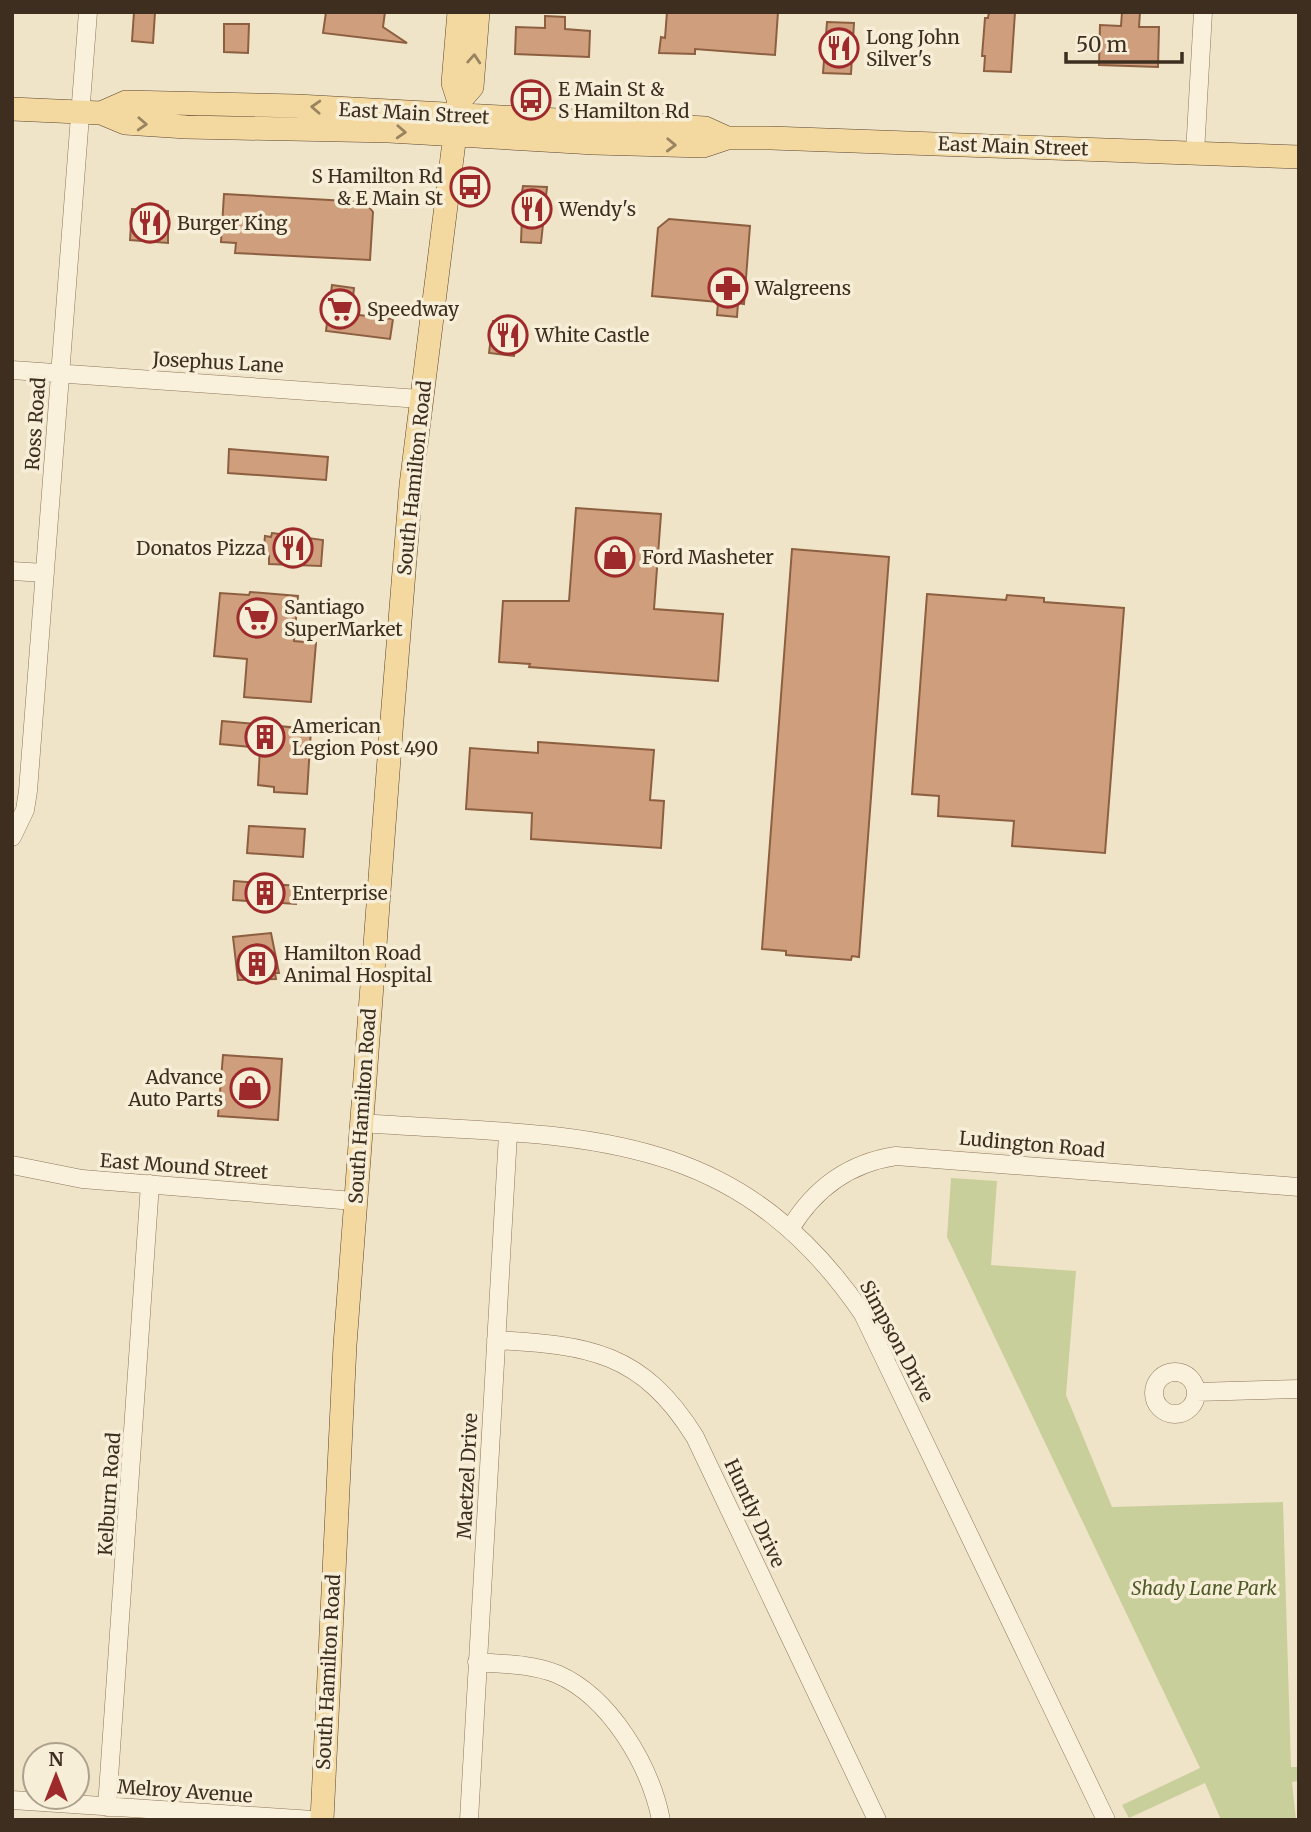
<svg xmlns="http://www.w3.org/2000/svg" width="1311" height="1832" font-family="Merriweather,serif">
<rect width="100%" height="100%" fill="#f0e4c8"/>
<path fill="#c9cf9b" d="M951 1178 997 1181 991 1265 1076 1271 1066 1395 1112 1507 1283 1502 1291 1767H1299V1781L1292 1782 1296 1820H1221L1205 1783 1129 1818 1122 1805 1200 1768 947 1237Z"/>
<path fill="#cf9f7d" stroke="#8d5f41" stroke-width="2" d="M134 12H155L153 43 132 41Z
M326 12H385L383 27 407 43 323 33Z
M667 12H778L775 55 695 49V54L659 53 661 37 665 38Z
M989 12H1015L1011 72 984 71 985 56H982L985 18H988Z
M1122 12H1140L1139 27H1159L1158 67 1099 65 1100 25 1121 26Z
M545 16 565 17V29L590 31 589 57 515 54 516 27 545 28Z
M827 22 854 23 851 74 823 73Z
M224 24H249L248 53 224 52Z
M523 186 547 187 541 243 521 242 522 216H518Z
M224 194 365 202 373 212 370 260 235 253 236 243 221 242Z
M132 209 168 211V243L130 240Z
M669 219 750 226 744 304 738 303 737 317 717 315 718 302 652 296 658 228Z
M332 285 354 288 351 314 393 319 390 339 326 331Z
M493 321 518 324V328L526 329 525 342 516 340 514 356 489 353Z
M229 449 328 457 326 480 228 473Z
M576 508 661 514 654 609 723 614 718 681 529 667 530 664 499 662 503 601H569Z
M272 533 323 540 321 566 269 564V556H263L265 536 271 537Z
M792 549 889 557 859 957 852 956 851 960 786 955V951L762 949Z
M250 592 298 596 294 641 316 643 311 702 244 697 247 659 214 656 220 593 249 595Z
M927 594 1006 600 1007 595 1044 598V602L1124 608 1105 853 1012 846 1014 821 938 816 939 796 912 794Z
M222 721 311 729 307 794 274 792V787L258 785 260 748 220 744Z
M538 742 654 750 650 800 664 801 661 848 531 839 532 813 466 809 470 748 538 753Z
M249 826 305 829 303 857 247 853Z
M234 881 297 886 296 904 233 900Z
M271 933 279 973H275L276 979 238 980 233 937Z
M223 1055 282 1059 278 1120 218 1116Z"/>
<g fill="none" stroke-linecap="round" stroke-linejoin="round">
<g stroke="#8d765c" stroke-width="19">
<path id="minor" d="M1195 153 1203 12
M12 370 420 399
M12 571 45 573
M12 837 25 810 28 791 88 12
M361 1123C569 1138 731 1120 863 1314L1106 1820
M12 1165 82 1179 354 1201
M790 1229C814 1189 849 1163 896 1156L1299 1187
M496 1340C589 1345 642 1352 695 1437L877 1820
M1154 1393a21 21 0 1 1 42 0a21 21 0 1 1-42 0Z
M1196 1392 1299 1389
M477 1662C504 1664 532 1664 557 1674 610 1697 650 1765 661 1820
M12 1800 313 1820
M107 1807 150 1184
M469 1820 508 1134"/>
</g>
<g stroke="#5b4430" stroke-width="24">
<path id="major" d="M459 102 472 87 478 12
M12 109 101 113 125 123 186 127 389 131 594 143 703 146 727 138H771L1299 157
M101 113 126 102 297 106 705 128 727 138
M322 1820 345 1345 391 732 411 485 459 102 453 83 459 12"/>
</g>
<use href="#minor" stroke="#faf1dc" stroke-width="18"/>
<use href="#major" stroke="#f3d9a0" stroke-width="23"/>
</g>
<defs><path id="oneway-chevron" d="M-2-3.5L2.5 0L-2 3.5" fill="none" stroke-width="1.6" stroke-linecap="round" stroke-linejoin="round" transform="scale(1.75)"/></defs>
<g stroke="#988460">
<use href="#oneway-chevron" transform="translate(474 59) rotate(-86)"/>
<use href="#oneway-chevron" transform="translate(316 107) rotate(-177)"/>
<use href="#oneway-chevron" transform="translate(142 124) rotate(3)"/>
<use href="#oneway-chevron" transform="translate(401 132) rotate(3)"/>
<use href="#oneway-chevron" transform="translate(671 145) rotate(2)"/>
</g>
<defs>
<g id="restaurant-ring" transform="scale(2.0125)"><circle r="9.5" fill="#f7eed8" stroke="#9e2a2b" stroke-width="1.5"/><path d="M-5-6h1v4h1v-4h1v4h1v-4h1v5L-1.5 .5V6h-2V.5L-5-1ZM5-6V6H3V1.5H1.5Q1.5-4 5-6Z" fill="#9e2a2b"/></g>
<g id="bus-ring" transform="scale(2.0125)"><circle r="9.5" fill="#f7eed8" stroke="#9e2a2b" stroke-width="1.5"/><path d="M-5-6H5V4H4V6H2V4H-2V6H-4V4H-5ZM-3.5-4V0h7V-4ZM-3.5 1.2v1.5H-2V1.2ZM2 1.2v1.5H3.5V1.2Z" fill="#9e2a2b"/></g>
<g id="pharmacy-ring" transform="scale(2.0125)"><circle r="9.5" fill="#f7eed8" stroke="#9e2a2b" stroke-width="1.5"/><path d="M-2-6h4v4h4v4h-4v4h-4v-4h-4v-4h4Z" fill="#9e2a2b"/></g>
<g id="supermarket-ring" transform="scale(2.0125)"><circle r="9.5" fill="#f7eed8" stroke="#9e2a2b" stroke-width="1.5"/><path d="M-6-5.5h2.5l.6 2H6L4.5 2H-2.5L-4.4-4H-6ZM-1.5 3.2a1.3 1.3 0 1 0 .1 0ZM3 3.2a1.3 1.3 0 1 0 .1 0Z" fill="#9e2a2b"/></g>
<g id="shop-ring" transform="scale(2.0125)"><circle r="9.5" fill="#f7eed8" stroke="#9e2a2b" stroke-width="1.5"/><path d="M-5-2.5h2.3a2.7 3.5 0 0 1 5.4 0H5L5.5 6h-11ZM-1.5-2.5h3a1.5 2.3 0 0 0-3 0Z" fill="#9e2a2b"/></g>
<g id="building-ring" transform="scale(2.0125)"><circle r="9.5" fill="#f7eed8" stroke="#9e2a2b" stroke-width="1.5"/><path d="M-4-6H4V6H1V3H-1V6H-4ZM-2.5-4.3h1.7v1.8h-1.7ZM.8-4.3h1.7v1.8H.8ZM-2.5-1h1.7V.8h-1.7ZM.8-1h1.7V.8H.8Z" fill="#9e2a2b"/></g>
</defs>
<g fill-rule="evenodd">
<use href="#restaurant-ring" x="839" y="48"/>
<use href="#bus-ring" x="531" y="100"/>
<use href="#bus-ring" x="470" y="187"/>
<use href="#restaurant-ring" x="532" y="209"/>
<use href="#restaurant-ring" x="150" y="223"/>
<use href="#pharmacy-ring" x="728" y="288"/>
<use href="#supermarket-ring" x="340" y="309"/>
<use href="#restaurant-ring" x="508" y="335"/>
<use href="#restaurant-ring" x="293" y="548"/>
<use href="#shop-ring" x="615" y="557"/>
<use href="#supermarket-ring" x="257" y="618"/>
<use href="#building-ring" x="265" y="737"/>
<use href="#building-ring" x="265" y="893"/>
<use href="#building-ring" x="257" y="964"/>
<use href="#shop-ring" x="250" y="1088"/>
</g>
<g text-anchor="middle" stroke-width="7" stroke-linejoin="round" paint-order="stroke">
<g font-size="19" fill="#3d2e20" stroke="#f7eed8" text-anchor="start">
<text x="866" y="44">Long John<tspan x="866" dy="22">Silver's</tspan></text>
<text x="558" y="96">E Main St &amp;<tspan x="558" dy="22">S Hamilton Rd</tspan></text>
<text x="443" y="183" text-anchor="end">S Hamilton Rd<tspan x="443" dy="22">&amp; E Main St</tspan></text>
<text x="559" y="216">Wendy's</text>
<text x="177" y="230">Burger King</text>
<text x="755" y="295">Walgreens</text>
<text x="367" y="316">Speedway</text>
<text x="535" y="342">White Castle</text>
<text x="266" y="555" text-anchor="end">Donatos Pizza</text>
<text x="642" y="564">Ford Masheter</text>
<text x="284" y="614">Santiago<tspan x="284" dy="22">SuperMarket</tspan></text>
<text x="292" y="733">American<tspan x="292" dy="22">Legion Post 490</tspan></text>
<text x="292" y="900">Enterprise</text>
<text x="284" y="960">Hamilton Road<tspan x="284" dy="22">Animal Hospital</tspan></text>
<text x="223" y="1084" text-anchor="end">Advance<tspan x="223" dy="22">Auto Parts</tspan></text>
</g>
<g font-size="19" fill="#3d2e20" stroke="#f7eed8">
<text transform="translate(414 113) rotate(3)" y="7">East Main Street</text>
<text transform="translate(1013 146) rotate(2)" y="7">East Main Street</text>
<text transform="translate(218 362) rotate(3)" y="7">Josephus Lane</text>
<text transform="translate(35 424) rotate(-86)" y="7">Ross Road</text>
<text transform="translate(414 478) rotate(-84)" y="7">South Hamilton Road</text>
<text transform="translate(362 1106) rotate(-86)" y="7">South Hamilton Road</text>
<text transform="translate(1032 1144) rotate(5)" y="7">Ludington Road</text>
<text transform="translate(184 1166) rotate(4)" y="7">East Mound Street</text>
<text transform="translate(897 1341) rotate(62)" y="7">Simpson Drive</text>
<text transform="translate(467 1476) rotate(-87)" y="7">Maetzel Drive</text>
<text transform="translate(109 1494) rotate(-86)" y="7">Kelburn Road</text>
<text transform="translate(755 1513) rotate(65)" y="7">Huntly Drive</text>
<text transform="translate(328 1672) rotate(-87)" y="7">South Hamilton Road</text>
<text transform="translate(185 1791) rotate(4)" y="7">Melroy Avenue</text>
</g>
<g font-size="19" font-style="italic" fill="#4d5a26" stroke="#f7eed8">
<text x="1204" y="1595">Shady Lane Park</text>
</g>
</g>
<rect width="1311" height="1832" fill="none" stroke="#3d2e20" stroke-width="28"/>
<g transform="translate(56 1776)"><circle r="33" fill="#f7eed8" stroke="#ada18e" stroke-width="2"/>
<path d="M0-5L12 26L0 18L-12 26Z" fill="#9e2a2b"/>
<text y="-10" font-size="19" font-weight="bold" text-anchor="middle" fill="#3d2e20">N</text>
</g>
<path d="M1066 52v10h116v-10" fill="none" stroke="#3d2e20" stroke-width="3.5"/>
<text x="1076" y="52" font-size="21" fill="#3d2e20" stroke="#f7eed8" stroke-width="5" paint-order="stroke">50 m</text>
</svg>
